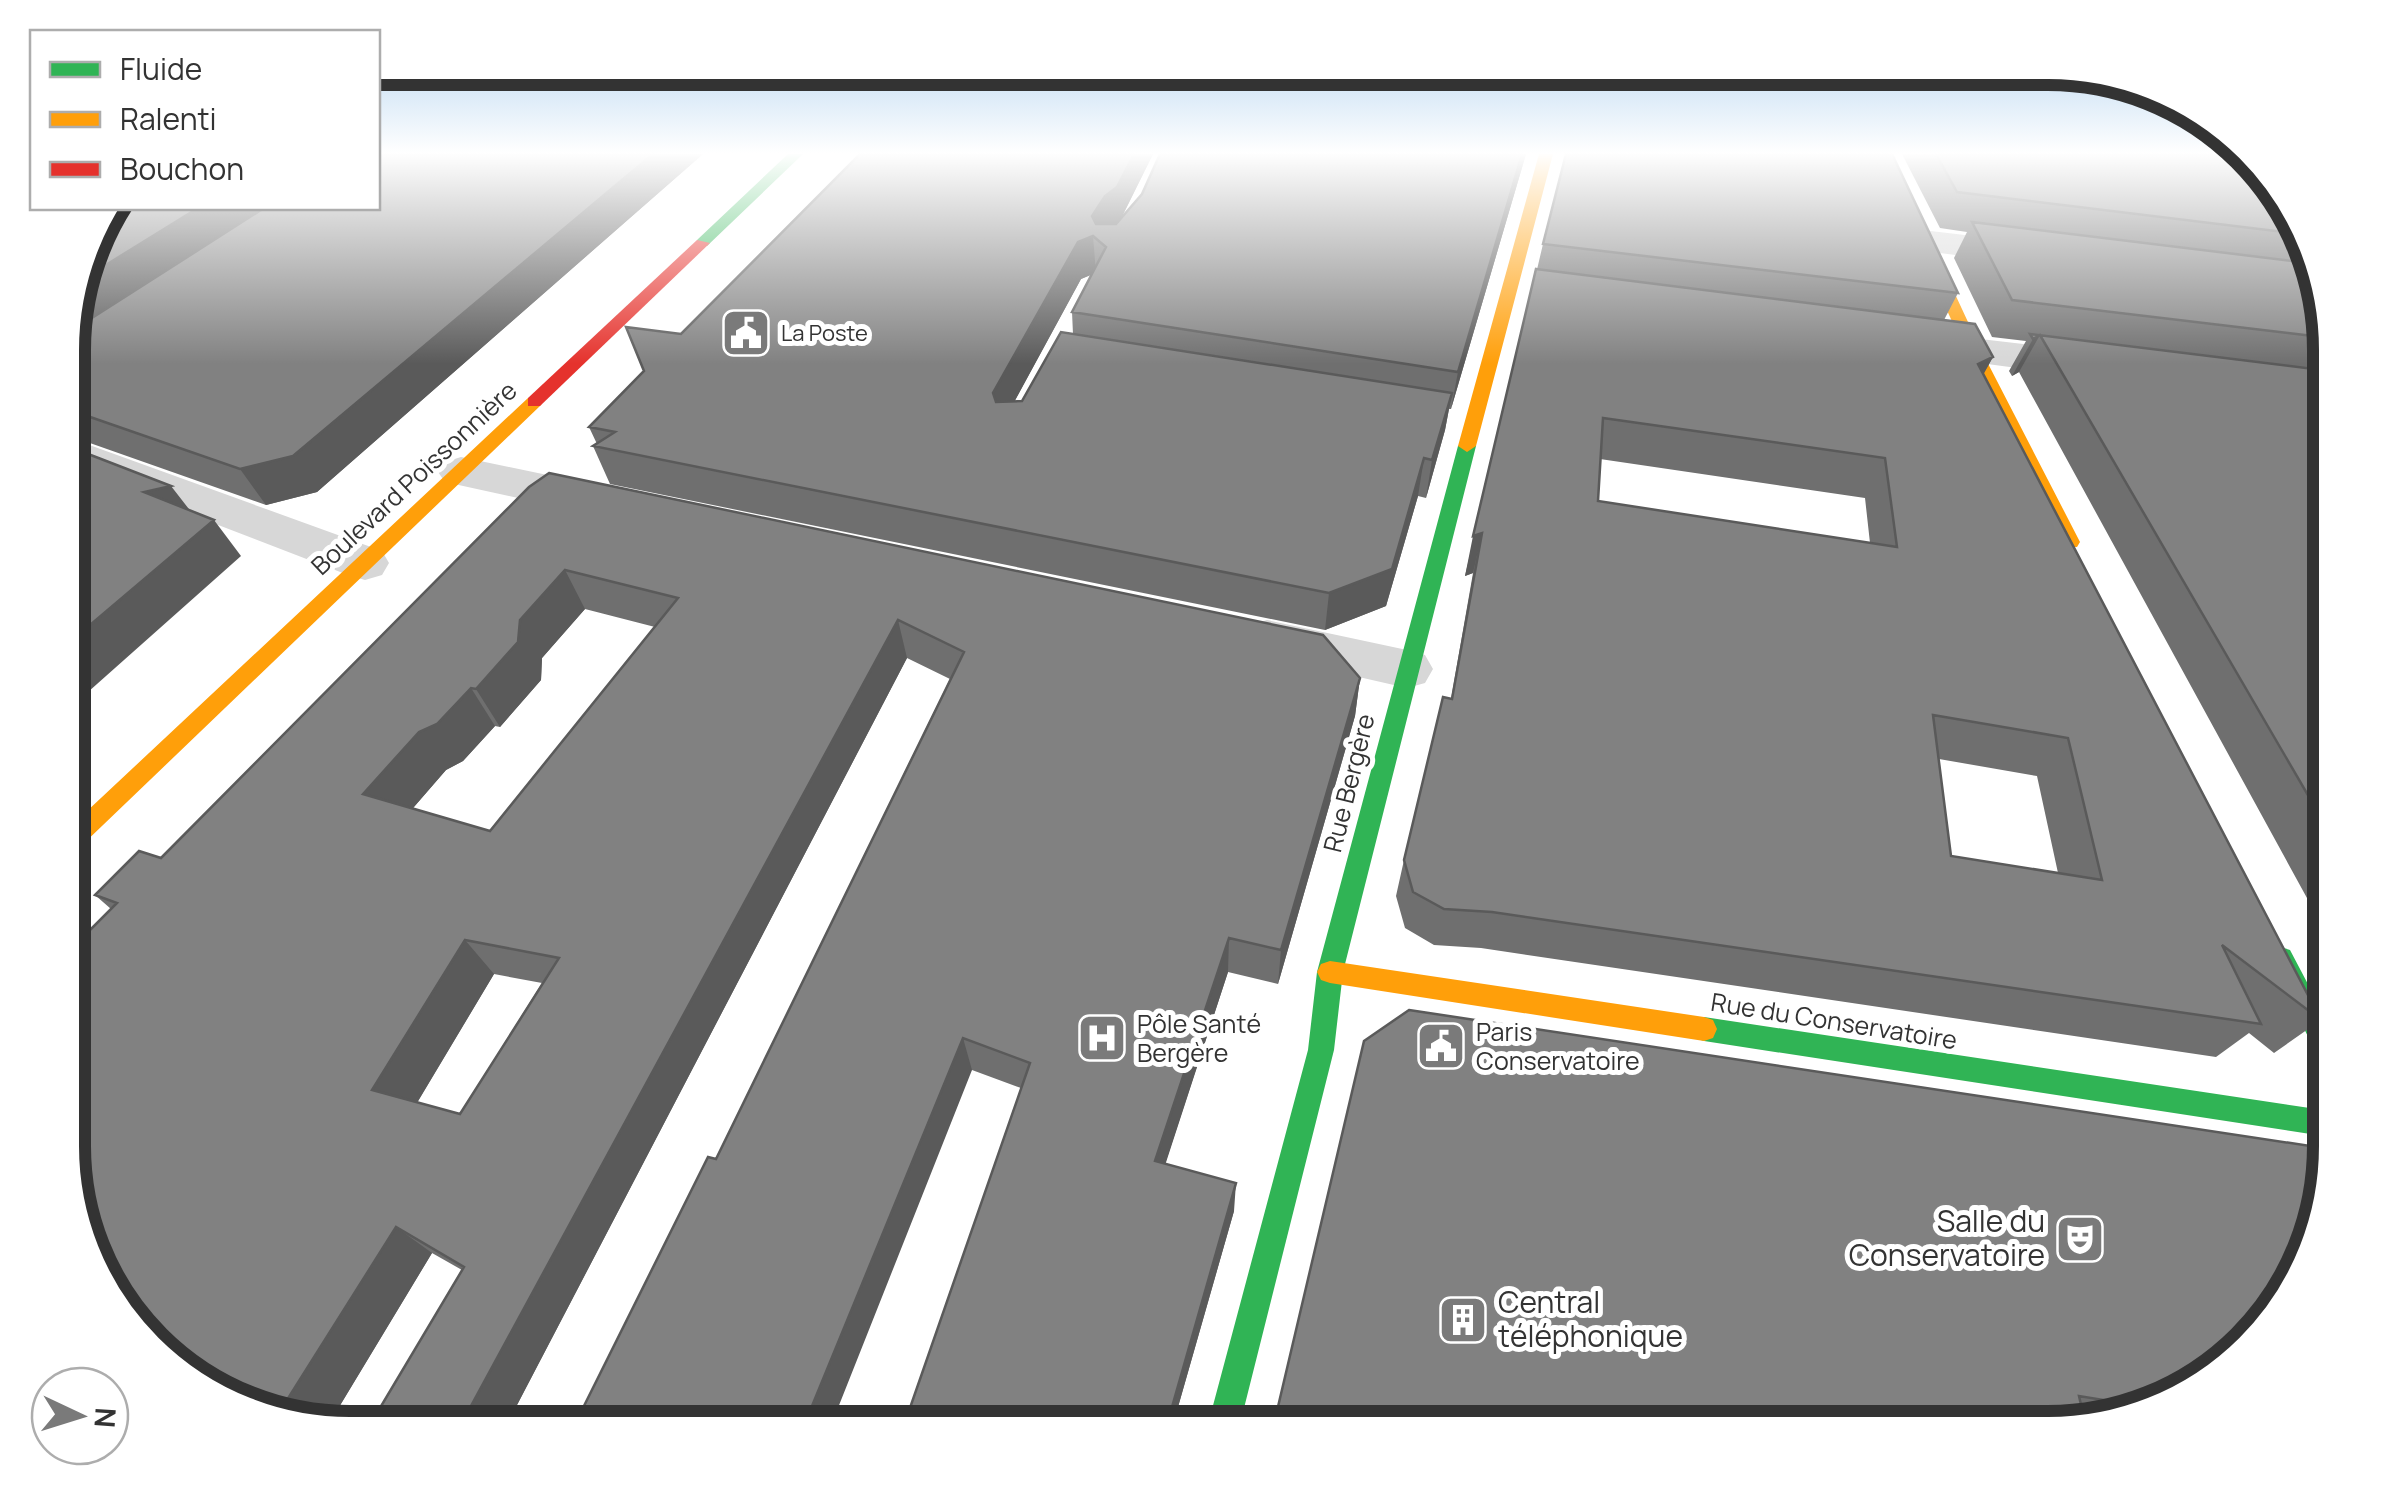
<svg xmlns="http://www.w3.org/2000/svg" width="2398" height="1496" font-family="Manrope,sans-serif">
<rect width="100%" height="100%" fill="#fff"/>
<g fill="none" stroke-linecap="round" stroke-linejoin="round">
<path fill="#d7d7d7" fill-rule="evenodd" d="M1922 230 2033 243 2047 246 2052 254 2047 262 2033 265 1909 249 1903 241 1909 233Z
M1920 332 2093 352 2108 356 2114 365 2108 374 2093 378 1905 353 1899 344 1905 335Z
M70 438 382 551 389 563 382 575 365 580 348 575 70 468Z
M461 457 600 486 616 490 623 501 616 512 600 516 445 482 438 472 445 462Z
M1267 620 1407 650 1425 655 1433 669 1425 683 1407 688 1249 652 1241 639 1249 626Z"/>
<path fill="#30b455" fill-rule="evenodd" d="M788 154H803L707 246H697V240Z
M1467 440 1476 446 1343 972 1334 1050 1239 1428H1207L1308 1050 1317 972 1458 446Z
M2281 947 2290 950 2330 1026V1065L2321 1062 2268 958 2272 950Z
M1704 1017 2330 1111V1137L1704 1041 1695 1038 1691 1029 1695 1020Z"/>
<path fill="#ff9f0a" fill-rule="evenodd" d="M1539 154H1553L1476 446 1467 452 1458 446Z
M1876 154H1890L1981 350 2080 542 2077 547H2063L2060 542 1965 350Z
M534 397 543 402 540 406 78 849 70 852V827L528 398Z
M1330 961 1704 1017 1713 1020 1717 1029 1713 1038 1704 1041 1330 983 1321 980 1317 972 1321 964Z"/>
<path fill="#e5322d" fill-rule="evenodd" d="M697 240 710 243 540 406H528V398Z"/>
</g>
<path fill="#6f6f6f" fill-rule="evenodd" d="M378 154H703L317 492 266 505 70 436V314L378 208Z
M860 154H1153L1121 218 1142 194 1160 154H1526L1451 409H1449L1445 430 1426 498 1418 496 1386 606 1325 630 610 484 593 446 597 444 589 427 644 372 626 327 681 334ZM1092 274 1072 312 1073 334 1022 401 1014 402 1081 279Z
M1902 154H2241L2292 208 2330 331V940L2019 372 2012 376 2009 371 2026 341 1992 337 1954 258 1967 232 1940 228Z
M1543 244 1958 293 1944 320 1993 357 1983 374 2321 1020 2274 1053 2249 1033 2216 1057 1481 948 1434 945 1405 928 1396 896 1404 860 1451 699 1473 573 1465 576ZM1600 459 1865 498 1870 543 1598 501ZM1939 759 2037 776 2058 873 1951 856Z
M529 487 1360 678 1355 716 1278 984 1228 972 1165 1164 1234 1211 1172 1428H903L1021 1088 972 1070 716 1159 950 679 907 658 505 1428H369L462 1270 432 1253 330 1422 194 1381 111 909 95 895 161 858ZM585 609 655 627 490 831 413 808 446 770 463 761 495 726 500 727 541 680 542 658ZM494 974 542 983 460 1114 417 1103Z
M2189 1391 2086 1422 1273 1428Z"/>
<path fill="#5a5a5a" d="M653 154H703L317 492 266 505 240 469Z
M1134 154H1153L1119 223 1101 242 1092 216Z
M1522 154H1526L1451 409 1458 372Z
M198 208H274L70 340V314L80 281Z
M1093 236 1096 273 1081 279 999 430 993 393 1078 242Z
M2040 335 2019 372 2012 376 2033 339Z
M1993 357 1971 397 1978 364Z
M1452 393 1445 430 1426 498 1432 460Z
M1424 458 1418 496 1386 606 1325 630 1329 593Z
M171 486 199 522 144 492Z
M214 520 241 556 70 708V642Z
M1482 533 1473 573 1465 576 1473 536Z
M565 570 585 609 542 658 541 680 500 727 476 689 520 620Z
M898 620 907 658 505 1428H459Z
M1360 678 1355 716 1278 984 1281 950Z
M471 688 495 726 463 761 446 770 394 830 363 794 419 732Z
M1229 938 1228 972 1157 1190 1155 1161Z
M465 940 494 974 406 1121 372 1090Z
M963 1038 972 1070 830 1428H803Z
M1236 1183 1234 1211 1172 1428H1166Z
M396 1227 432 1253 330 1422 282 1408Z"/>
<path fill="#818181" stroke="#5a5a5a" stroke-width="2.5" fill-rule="evenodd" d="M378 154H653L293 456 240 469 70 410V332L264 208H378Z
M860 154H1134L1117 187 1105 196 1092 216 1096 224H1116L1142 194 1160 154H1522L1458 372 1072 312 1106 247 1093 236 1078 242 993 393 996 402 1022 401 1061 332 1452 393 1432 460 1424 458 1392 569 1329 593 593 446 615 432 589 427 644 371 626 327 681 334Z
M1566 154H1892L1958 293 1543 244Z
M1936 154H2241L2292 208 2300 234 1957 192Z
M110 208H198L80 281 97 225Z
M1972 222 2309 263 2330 331V338L2012 300Z
M1536 269 1975 324 1993 357 1978 364 2321 1020 2222 945 2261 1024 1492 912 1444 909 1413 892 1404 860 1443 697 1452 699 1482 533 1473 536ZM1603 418 1885 458 1897 547 1598 501ZM1933 715 2068 738 2102 880 1951 856Z
M2030 334 2330 371V833L2040 335 2033 339Z
M70 447 171 486 144 492 214 520 70 642Z
M549 473 1323 635 1360 678 1281 950 1229 938 1155 1161 1236 1183 1166 1428H903L1030 1063 963 1038 803 1428H573L708 1157 716 1159 964 652 898 620 459 1428H368L464 1267 396 1227 282 1408 194 1381 106 1288 70 1182V950L117 903 95 895 139 851 161 858 529 487ZM565 570 678 598 490 831 363 794 419 732 437 724 471 688 476 689 518 642 520 620ZM465 940 559 958 460 1114 372 1090Z
M1409 1010 2330 1149V1164L2283 1302 2189 1391 2140 1406 2079 1396 2085 1422 2066 1428H1273L1364 1041Z"/>
<linearGradient id="sky" x2="0" y2="1"><stop stop-color="#a3caec"/><stop offset="0.42" stop-color="#fff"/><stop offset="1" stop-color="#fff" stop-opacity="0"/></linearGradient>
<rect width="2398" height="364" fill="url(#sky)"/>
<defs>
<g id="civic-square" transform="scale(2.5)"><rect x="-9" y="-9" width="18" height="18" rx="4" fill="#7a7a7a" stroke="#fff"/><path d="M-.6-6.5H3V-4.5H.6V-3L4-1V1h2V6H-6V1h2V-1L-.6-3ZM-1.2 2.5V6h2.4V2.5Z" fill="#fff"/></g>
<g id="hospital-square" transform="scale(2.5)"><rect x="-9" y="-9" width="18" height="18" rx="4" fill="#7a7a7a" stroke="#fff"/><path d="M-5-5h3v3.5h4V-5h3V5h-3V1.5h-4V5h-3Z" fill="#fff"/></g>
<g id="theatre-square" transform="scale(2.5)"><rect x="-9" y="-9" width="18" height="18" rx="4" fill="#7a7a7a" stroke="#fff"/><path d="M-5-5.5Q0-4 5-5.5V0Q5 5 0 6Q-5 5-5 0ZM-3.3-2.5H-1v1.5H-3.3ZM1-2.5H3.3v1.5H1ZM-2.8 1Q0 5.5 2.8 1Z" fill="#fff"/></g>
<g id="building-square" transform="scale(2.5)"><rect x="-9" y="-9" width="18" height="18" rx="4" fill="#7a7a7a" stroke="#fff"/><path d="M-4-6H4V6H1V3H-1V6H-4ZM-2.5-4.3h1.7v1.8h-1.7ZM.8-4.3h1.7v1.8H.8ZM-2.5-1h1.7V.8h-1.7ZM.8-1h1.7V.8H.8Z" fill="#fff"/></g>
</defs>
<g fill-rule="evenodd">
<use href="#civic-square" x="746" y="333"/>
<use href="#hospital-square" x="1102" y="1038"/>
<use href="#civic-square" x="1441" y="1046"/>
<use href="#theatre-square" x="2080" y="1239"/>
<use href="#building-square" x="1463" y="1320"/>
</g>
<g text-anchor="middle" stroke-width="10" stroke-linejoin="round" paint-order="stroke">
<g font-size="22" fill="#333" stroke="#fff" text-anchor="start">
<text x="781" y="341">La Poste</text>
</g>
<g font-size="25" fill="#333" stroke="#fff">
<text transform="translate(414 478) rotate(-43)" y="9">Boulevard Poissonnière</text>
<text transform="translate(1349 783) rotate(-76)" y="9">Rue Bergère</text>
<text transform="translate(1834 1021) rotate(9)" y="9">Rue du Conservatoire</text>
</g>
<g font-size="25" fill="#333" stroke="#fff" text-anchor="start">
<text x="1137" y="1033">Pôle Santé<tspan x="1137" dy="29">Bergère</tspan></text>
<text x="1476" y="1041">Paris<tspan x="1476" dy="29">Conservatoire</tspan></text>
</g>
<g font-size="30" fill="#333" stroke="#fff" text-anchor="end">
<text x="2045" y="1232">Salle du<tspan x="2045" dy="34">Conservatoire</tspan></text>
<text x="1498" y="1313" text-anchor="start">Central<tspan x="1498" dy="34">téléphonique</tspan></text>
</g>
</g>
<path d="M0 0H2398V1496H0ZM350 85H2048A265 265 0 0 1 2313 350V1146A265 265 0 0 1 2048 1411H350A265 265 0 0 1 85 1146V350A265 265 0 0 1 350 85Z" fill="#fff" fill-rule="evenodd"/>
<path fill="none" stroke="#333" stroke-width="12" d="M350 85H2048A265 265 0 0 1 2313 350V1146A265 265 0 0 1 2048 1411H350A265 265 0 0 1 85 1146V350A265 265 0 0 1 350 85Z"/>
<rect x="30" y="30" width="350" height="180" fill="#ffffff" stroke="#adadad" stroke-width="2.5"/>
<rect x="50" y="62" width="50" height="15" fill="#30b455" stroke="#adadad" stroke-width="2.5"/>
<text x="120" y="80" font-size="30" fill="#333333">Fluide</text>
<rect x="50" y="112" width="50" height="15" fill="#ff9f0a" stroke="#adadad" stroke-width="2.5"/>
<text x="120" y="130" font-size="30" fill="#333333">Ralenti</text>
<rect x="50" y="162" width="50" height="15" fill="#e5322d" stroke="#adadad" stroke-width="2.5"/>
<text x="120" y="180" font-size="30" fill="#333333">Bouchon</text>
<g transform="translate(80 1416) rotate(94)"><circle r="48" fill="#ffffff" stroke="#adadad" stroke-width="2.5"/>
<path d="M0-8L18 38L0 25L-18 38Z" fill="#7a7a7a"/>
<text y="-15" font-size="28" font-weight="bold" text-anchor="middle" fill="#333333">N</text>
</g>
</svg>
